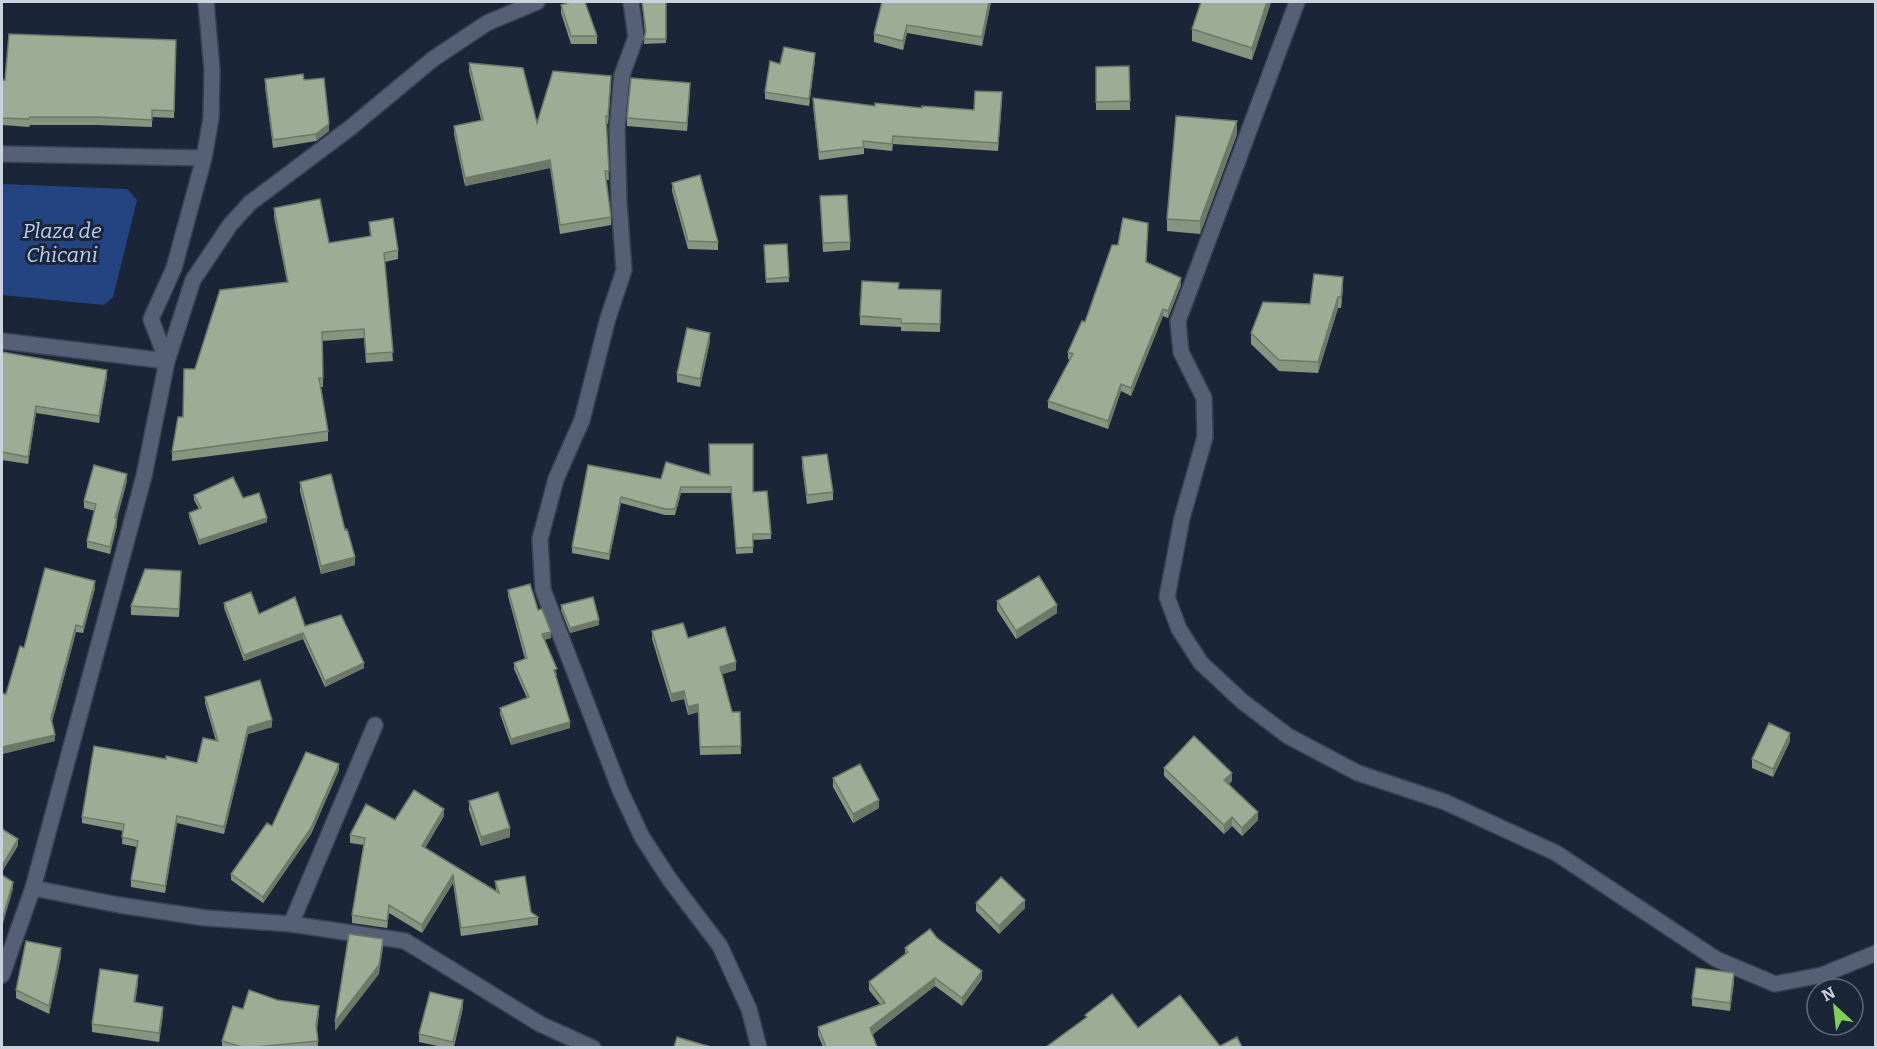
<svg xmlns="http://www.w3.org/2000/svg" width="1877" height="1049" font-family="Bitter,serif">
<rect width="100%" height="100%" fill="#1b2538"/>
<path fill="#244381" d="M2 184 127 189 137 200 113 297 104 305 2 295Z"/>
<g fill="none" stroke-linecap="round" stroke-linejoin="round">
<g stroke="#394151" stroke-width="18">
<path id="minor" d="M631 2 636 37 622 75 617 129 619 203 624 270 608 318 582 420 556 479 540 539 543 590 620 790 642 837 670 880 720 946 749 1009 759 1048
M1297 2 1178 321 1181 352 1204 398 1205 437 1182 518 1167 597 1179 629 1201 663 1243 702 1288 736 1358 773 1445 802 1556 853 1716 959 1775 984 1822 975 1876 953
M2 154 204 158
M167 361 193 280 230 225 250 203 350 128 433 59 487 23 537 2
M167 361 151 319 174 268 204 158 211 118 212 70 206 2
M33 888 119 905 206 918 291 924 405 941 540 1024 593 1048
M291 924 375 725"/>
</g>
<g stroke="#394151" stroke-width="18">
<path id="tertiary" d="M2 341 167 361 144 476 33 888 2 975"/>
</g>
<use href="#minor" stroke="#556076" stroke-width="15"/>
<use href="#tertiary" stroke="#556076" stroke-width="15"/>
</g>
<path fill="#869480" d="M642 2H666V43L644 44 645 33Z
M882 2H991L982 46 907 33 903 50 874 42V34Z
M1271 2 1252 60 1192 41V29Z
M561 5 597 36V44H571L561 13Z
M176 40 174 118 152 117V127L97 125H30L29 127 2 125V80H5Z
M815 60 809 106 765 99V92Z
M469 63 537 123 611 84 608 124H606L609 180H606L611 217V225L560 234 550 168 465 186 454 134V126L481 120 469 71Z
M1129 66 1130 110H1096V67Z
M265 79 304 80 329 131 316 141 273 148 265 87Z
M690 91 687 131 627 126V118Z
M813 98 875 106 974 110 1002 100 998 151 893 144 892 151 864 148V154L819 160 813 106Z
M1237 134 1200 234 1167 231V219Z
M672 183 718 242V250L688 249 672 191Z
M820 196 850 242V250L823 252Z
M274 208 329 243 370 236 369 222 398 250V259L385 262 393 361 366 363 364 338 322 341 323 387H321L328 431V441L172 461V452L183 417 195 369 287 282 274 217Z
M787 244 789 282 766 283 764 245Z
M1146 262 1181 285 1168 318 1163 316 1131 396 1121 391 1108 429 1048 408V401L1070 360 1068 359V352L1085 322Z
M1343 288 1341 308H1338L1318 373 1279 371 1251 344V333Z
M899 289 941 290 940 332 901 331V327L860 325V316Z
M710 341 700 387 677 382V374Z
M2 352 107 377 99 423 36 413 28 464 2 460Z
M802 457 833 492V500L807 504 802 466Z
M666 462 753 492 771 534V539L753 540V553L736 554 731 493H681L675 515H665L621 503 609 560 572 553V547L588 465 661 479Z
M127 481 117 518V525L110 554 87 548V541L95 511 84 508V501Z
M300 482 345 530 355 565 321 574 300 491Z
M194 495 267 522 199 545 189 517V513L199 509 194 500Z
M181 579 179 617 131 615V606Z
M95 588 83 633 76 632 52 722 55 741 2 754V693L6 694 24 648Z
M508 590 538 610 551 638 544 640 557 675H556L570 728 511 745 500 714V708L527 698 514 669V663L525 659 508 596Z
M997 601 1057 613 1016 639 997 610Z
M224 603 259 614 305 626 364 668 325 687 303 639 244 661 224 608Z
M561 605 599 625 570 633 561 610Z
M652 631 688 638 736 670 722 674 732 712H740L741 754 700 755 698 712 688 715 684 699 671 702 652 639Z
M205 697 272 727 248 734 224 834 177 823 165 893 131 887V880L137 847 122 844 123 831 82 823V817L166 759 197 763 216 741 205 703Z
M1790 741 1773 777 1752 768V759Z
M1164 768 1232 781 1229 784 1258 820 1242 836 1232 826 1224 834 1164 776Z
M339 770 311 834 263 903 231 880V874L272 826Z
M833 778 879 808 853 823 833 787Z
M469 801 510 837 481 846 469 810Z
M444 816 425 848 496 891 495 881 531 912 538 917V925L461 936 453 883 422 933 389 913 387 928 352 923V915L364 845 350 843V835L395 820Z
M976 903 1025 908 999 934 976 911Z
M937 938 982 979 962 1006 935 986 872 1035 877 1047H823L818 1035V1027L880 1004 869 990V982L905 954V948Z
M61 956 49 1014 16 998V990Z
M1734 982 1730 1011 1692 1006V998Z
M138 983 135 1002 163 1015 159 1042 92 1032V1024Z
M463 1008 454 1047H442L419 1042V1034Z
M243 1009 319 1013 317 1029 318 1047H222V1041Z"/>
<path fill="#6d7868" d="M989 2H991L982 46V37Z
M1267 2H1271L1252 60V48Z
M907 25V33L903 50V41Z
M815 53V60L809 106V99Z
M611 76V84L608 124V116Z
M690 83V91L687 131V123Z
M1237 121V134L1200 234V221Z
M329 124V131L316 141V134Z
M550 160V168L465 186V178Z
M1343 277V288L1341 308V297Z
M1181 278V285L1168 318V311Z
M1338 297V308L1318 373V362Z
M1163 309V316L1131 396V388Z
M710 333V341L700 387V379Z
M107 370V377L99 423V416Z
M1121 384V391L1108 429V421Z
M36 406V413L28 464V457Z
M127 474V481L115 525V518Z
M681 487V493L675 515V509Z
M621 497V503L609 560V554Z
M117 518V525L110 554V547Z
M267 518V522L199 545V540Z
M355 557V565L321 574V566Z
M95 581V588L83 633V627Z
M1057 605V613L1016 639V631Z
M599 620V625L570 633V628Z
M76 625V632L51 725V718Z
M551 632V638L542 640V634Z
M303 633V639L244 661V655Z
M736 662V670L720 675V667Z
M364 663V668L325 687V681Z
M684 691V699L671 702V694Z
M698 704V712L688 715V707Z
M272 720V727L248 734 224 834V827L248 727Z
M570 722V728L511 745V739Z
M1790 733V741L1773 777V769Z
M55 735V741L2 754V747Z
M339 764V770L311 834 263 903V897Z
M1232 773V781L1224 789V780Z
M879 800V808L853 823V814Z
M444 809V816L422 853V846Z
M1258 812V820L1242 836V828Z
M177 816V823L165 893V886Z
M1232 817V826L1224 834V825Z
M510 828V837L481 846V837Z
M18 839V846L2 872V866Z
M453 875V883L422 933V925Z
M13 882V889L2 927V921Z
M1025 900V908L999 934V926Z
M389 905V913L387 928V921Z
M383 939V948L379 974 335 1031V1022Z
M61 948V956L49 1014V1006Z
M982 971V979L962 1006V998Z
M1734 973V982L1730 1011V1003Z
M138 975V983L134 1011V1002Z
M935 978V986L870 1036V1028Z
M463 1000V1008L453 1047V1042Z
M163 1007V1015L159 1042V1033Z"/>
<path fill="#9cac95" stroke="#6d7868" stroke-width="1.5" d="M570 2H585L597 36H571L561 5Z
M642 2H666V39H644L646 31Z
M882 2H989L982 37 907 25 903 41 874 34Z
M1201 2H1267L1252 48 1192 29Z
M9 34 176 40 174 111 152 110V120L97 117H30L29 119 2 118V80H5Z
M784 47 815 53 809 99 765 92 770 61 780 64Z
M469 63 523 68 537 123 553 71 611 76 608 116H606L609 171H605L611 217 560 225 550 160 465 178 454 126 483 120Z
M1129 66 1130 101 1096 102V67Z
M303 74 304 80 324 78 329 124 316 134 273 140 265 79Z
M631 78 690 83 687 123 627 118Z
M975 91 1002 92 998 143 893 136 892 144 863 141 864 147 819 152 813 98 875 106V103L922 108V106L974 110Z
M1176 116 1237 121 1200 221 1167 219Z
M700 175 718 242 688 241 672 183Z
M847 195 850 242 823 243 820 196Z
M320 199 329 243 371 236 369 222 393 218 398 250 384 253 393 352 366 354 364 329 322 332 323 378H319L328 431 172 452 178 417H183L184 369H195L220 290 288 282 274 208Z
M1123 218 1148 223 1146 262 1181 278 1168 311 1163 309 1131 388 1121 384 1108 421 1048 401 1073 354 1068 352 1082 321 1085 322 1112 245H1118Z
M787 244 789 277 766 279 764 245Z
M1314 274 1343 277 1341 297H1338L1318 362 1279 360 1251 333 1263 302 1310 304Z
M862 281 899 283 898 289 941 290 940 324 901 323V319L860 316Z
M687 328 710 333 700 379 677 374Z
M2 352 107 370 99 416 36 406 28 457 2 452Z
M709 444H753V492L767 491 771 534H753V547L736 548 731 487H681L675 509H665L621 497 609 554 572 547 588 465 661 479 666 462 710 475Z
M827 454 833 492 807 495 802 457Z
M94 465 127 474 115 518H117L110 547 87 541 96 504 84 501Z
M331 474 345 530 347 529 355 557 321 566 300 482Z
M233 477 243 498 259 493 267 518 199 540 189 513 201 508 194 495Z
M45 568 95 581 83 627 76 625 51 718 55 735 2 747V693L6 694 20 646 24 648Z
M145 569 181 571 179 609 131 606Z
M1039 576 1057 605 1016 631 997 601Z
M530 584 538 610 542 609 551 632 542 634 557 669 554 670 570 722 511 739 500 708 529 697 514 663 527 658 508 590Z
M251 592 259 614 295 597 305 626 341 615 364 663 325 681 303 633 244 655 224 603Z
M593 597 599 620 570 628 561 605Z
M683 623 688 638 725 627 736 662 720 667 732 712H740L741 746 700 747 698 704 688 707 684 691 671 694 652 631Z
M260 680 272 720 248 727 224 827 177 816 165 886 131 880 138 841 122 837 124 824 82 817 94 746 166 759V756L197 763 203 738 218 741 205 697Z
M1769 723 1790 733 1773 769 1752 759Z
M1194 736 1232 773 1224 780 1258 812 1242 828 1232 817 1224 825 1164 768Z
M306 752 339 764 311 828 263 897 231 874 267 823 272 826Z
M860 764 879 800 853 814 833 778Z
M414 790 444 809 422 846 499 893 495 881 525 876 531 912 538 917 461 928 453 875 422 925 389 905 387 921 352 915 365 838 350 835 366 804 395 820Z
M498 792 510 828 481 837 469 801Z
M2 829 18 839 2 866Z
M2 875 13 882 2 921Z
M1001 877 1025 900 999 926 976 903Z
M930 929 937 938 982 971 962 998 935 978 870 1028 877 1047H826L818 1027 885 1003 869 982 908 952 905 948Z
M349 934 383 939 379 965 335 1022Z
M26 941 61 948 49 1006 16 990Z
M1696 968 1734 973 1730 1003 1692 998Z
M100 969 138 975 134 1002 163 1007 159 1033 92 1024Z
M249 990 277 1000 319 1006 316 1024 318 1041 254 1047H242L222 1041 233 1006 243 1009Z
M430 992 463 1000 453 1042 419 1034Z
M1112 994 1138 1028 1180 995 1220 1046 1237 1037 1242 1047H1046L1087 1017 1085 1015Z
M677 1037 711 1047H674Z"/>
<g text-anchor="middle" stroke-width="6" stroke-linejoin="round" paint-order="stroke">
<g font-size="21" font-style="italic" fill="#b9cff6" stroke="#1b2538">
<text x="62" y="238">Plaza de<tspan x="62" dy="24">Chicani</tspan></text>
</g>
</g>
<rect width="1877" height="1049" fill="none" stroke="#cbd2de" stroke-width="6"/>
<g transform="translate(1835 1007) rotate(333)"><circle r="28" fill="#1b2538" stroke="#616a7a" stroke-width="1.5"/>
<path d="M0-4.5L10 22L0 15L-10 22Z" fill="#7dd154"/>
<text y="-9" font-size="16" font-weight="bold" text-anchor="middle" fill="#cbd2de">N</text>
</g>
</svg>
